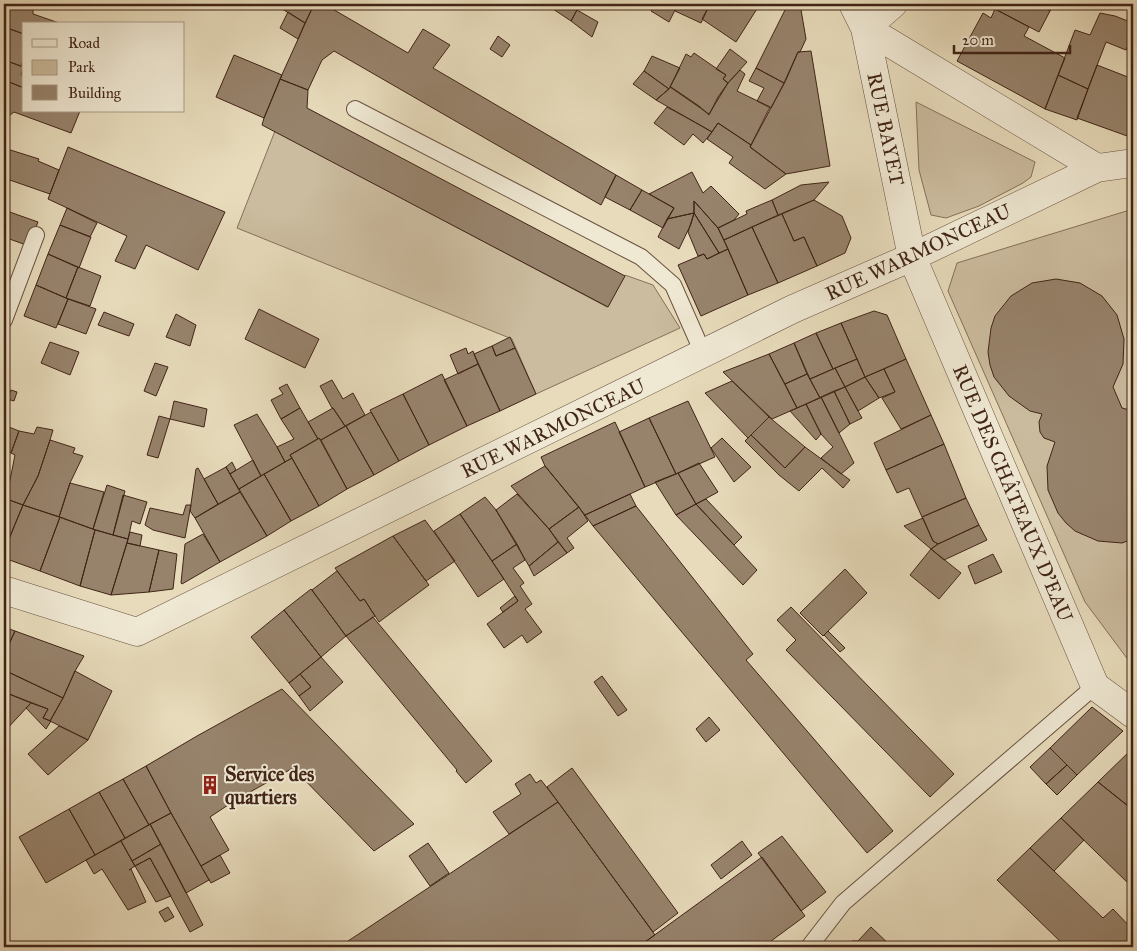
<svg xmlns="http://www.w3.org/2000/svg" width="1137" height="951" font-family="'IM FELL Great Primer',serif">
<rect width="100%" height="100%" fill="#e7dbbb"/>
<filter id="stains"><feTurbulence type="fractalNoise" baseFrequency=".004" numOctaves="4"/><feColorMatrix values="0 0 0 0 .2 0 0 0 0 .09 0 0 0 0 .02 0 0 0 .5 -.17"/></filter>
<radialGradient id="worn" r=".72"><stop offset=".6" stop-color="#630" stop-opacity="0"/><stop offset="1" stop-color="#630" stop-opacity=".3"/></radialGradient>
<path fill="#cbbc9f" stroke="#86705b" d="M916 102 1035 162 1031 177 1023 183 979 206 946 218 931 215 919 170Z
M275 131 607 307 625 275 653 285 680 328 536 394 512 339 237 228Z
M1133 209V660L1132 665 1085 602 948 291 957 263Z"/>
<path fill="#97836c" stroke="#412417" d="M4 4H11L4 26Z
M11 4H23L33 8V14L62 24H24V34L4 27Z
M281 4H309L313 7 305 23 279 7Z
M314 4H324L408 53 423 29 450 45 433 68 616 175 601 205 334 51 322 60 308 90 280 79Z
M548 4H580L571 21 547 5Z
M657 4H678L669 22 651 11Z
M678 4H710L701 23 675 11Z
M710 4H760L736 42 702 19Z
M788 4H800L806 39 800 52H798L784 83 756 68Z
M993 4H1038L1050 11 1039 32 995 9 991 7Z
M1038 4H1054L1050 11Z
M995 9 1029 27 1024 36 1065 58 1045 109 957 61 983 13 991 18Z
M577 10 598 22 592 37 571 21Z
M288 12 305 23 298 39 280 28Z
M1100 13 1115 16 1133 23V32L1126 50 1106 42 1088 89 1058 75 1075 30 1090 35Z
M4 27 24 34V58L21 66 4 60Z
M498 36 510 45 502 57 490 49Z
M730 49 747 62 728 83 723 79 726 75 716 69Z
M811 51 830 166 786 174 750 147 785 82 798 52Z
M694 53 726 75 723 79 728 83 709 114 670 87 686 54 691 57Z
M234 55 282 75 264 118 216 97Z
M652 56 680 68 669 89 644 71Z
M4 60 23 67 21 75 24 76V88L4 80Z
M1097 65 1133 79V127L1130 137 1077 118Z
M756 68 784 83 771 108 757 101 764 88 749 81Z
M740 70 745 74 737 91 770 107 751 145 718 123 712 132 656 100 671 87 699 106 709 115 718 97 728 83Z
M644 71 669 89 656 100 633 84Z
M1058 75 1088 89 1077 120 1045 109Z
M280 79 308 90 307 108 625 276 608 307 262 125 264 118Z
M4 80 24 88V111H80L71 133 14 112 5 119 4 118Z
M667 107 700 125 712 132 703 143 693 134 684 145 654 123Z
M718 123 751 145 750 147 786 174 765 189 729 163 733 157 707 139Z
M68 147 225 212 198 270 146 245 135 269 115 261 127 236 48 199Z
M4 148 39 159 38 161 59 170 50 194 4 178Z
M692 172 703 193 711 186 739 214 734 220 718 228 694 201V213L667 219 674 208 649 194Z
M616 175 642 190 630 210 605 197Z
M829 182 814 200 778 215 772 200 801 185Z
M642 190 674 208 663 228 630 210Z
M772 200 778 215 724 240 718 228 747 214 746 211Z
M814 200 842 216 851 238 845 253 817 266 804 237 794 241 782 214Z
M694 201 718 228 728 249 719 253 694 213Z
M67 208 97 223 90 237 60 225Z
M4 210 38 222 29 246 4 237Z
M694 213 716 248 719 253 707 259 704 254 698 256 688 232Z
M694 213 691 224 679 249 658 237 667 219Z
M782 214 794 241 804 237 817 266 778 283 752 227Z
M60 225 91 237 79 268 48 254Z
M752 227 778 283 748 295 724 240Z
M728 249 748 295 701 316 678 265 704 254 707 259Z
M48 254 78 267 66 298 36 285Z
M78 267 101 276 90 306 66 298Z
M1056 279 1080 283 1102 296 1117 315 1124 339 1123 364 1113 387 1122 408 1133 411V539L1122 543 1098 541 1075 531 1066 523 1058 513 1048 490 1047 466 1055 442 1044 438 1040 432 1039 422 1042 414 1030 411 1009 396 994 377 990 365 988 352 991 328 995 316 1011 296 1032 283Z
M36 285 68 299 56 328 24 316Z
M68 299 96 309 86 334 58 324Z
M259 309 319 339 305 368 245 339Z
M874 311 887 315 906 359 865 377 841 323Z
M104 312 134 324 129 336 98 325Z
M176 314 196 325 190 346 166 337Z
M841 323 857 359 833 369 816 333Z
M816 333 833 369 810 379 794 343Z
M510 337 515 348 496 356 492 346Z
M50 342 79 352 70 375 41 363Z
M794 343 807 374 785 384 769 354Z
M492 346 496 356 515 348 536 394 500 411 474 354Z
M466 348 468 354 473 351 478 364 458 374 450 355Z
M769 354 797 408 772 419 723 372Z
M857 359 865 377 845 387 835 368Z
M906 359 931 415 901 429 882 398 895 392 884 369Z
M155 363 168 367 156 396 144 391Z
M478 364 500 411 467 426 444 380Z
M835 368 845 387 820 398 810 379Z
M884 369 895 392 879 398 865 377Z
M442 374 467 426 429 445 403 394Z
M807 374 820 398 797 408 785 384Z
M865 377 879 398 858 411 845 387Z
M332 380 343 399 353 393 365 415 345 426 333 408H332L320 386Z
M732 381 769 417 748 438 705 393Z
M287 384 300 408 281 419 271 400 283 394 279 388Z
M845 387 862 418 850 424 834 391Z
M11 390 17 392 14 401 7 399Z
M834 391 850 424 839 433 821 397Z
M403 394 429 445 399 461 370 410Z
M821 397 854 463 841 474 821 458 833 447 821 434 806 404Z
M174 401 207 409 204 427 170 419Z
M688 401 715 457 676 474 649 418Z
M806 404 821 434 816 440 790 411Z
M300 408 318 439 290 455 292 458 285 462 277 447 294 439 281 419Z
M333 408 345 426 321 440 319 438 318 439 308 422Z
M371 412 399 461 374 475 346 426Z
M257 414 277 447 285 462 261 476 234 425Z
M931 415 944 444 886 470 874 443Z
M159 416 170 419 158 458 147 455Z
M769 417 805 447 785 468 751 435Z
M649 418 676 474 645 487 619 432Z
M615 422 645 487 585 515 545 466 541 457Z
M4 425 19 431 11 453 4 450Z
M346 426 374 475 347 489 321 440Z
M37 427 53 430 50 440 38 476 23 505 4 498V493L9 485 15 455 11 453 19 431 34 434Z
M751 435 785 468 805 447 850 480 843 488 822 468 799 491 779 475 745 441Z
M319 438 347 489 319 506 290 455Z
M722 438 751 467 734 482 711 448Z
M50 440 75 448 73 453 83 456 70 483 59 517 23 505 38 476Z
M944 444 966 498 922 517 909 488 897 493 886 470Z
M292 458 319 506 291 521 264 474Z
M253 460 261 476 239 489 230 474Z
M232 462 236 470 230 474 226 467Z
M699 463 718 492 696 504 678 473Z
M545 466 579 507 549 529 511 486Z
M226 467 240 492 218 504 204 479Z
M198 468 218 504 195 518 190 511 196 469Z
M678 473 696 504 676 515 655 482Z
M264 474 291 521 267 536 239 489Z
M70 483 104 492 93 529 59 517Z
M107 485 125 491 113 535 93 529Z
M240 492 267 536 220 562 195 518Z
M517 494 549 529 558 542 529 566 496 510Z
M630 494 636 506 593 526 585 515Z
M123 495 147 502 140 524 132 521 128 539 113 535Z
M485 497 496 510 517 544 492 561 460 514Z
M4 498 23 505 4 551Z
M966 498 979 525 938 544 933 541 922 517Z
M706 499 742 537 734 545 696 504Z
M696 504 757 570 743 585 676 515Z
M23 505 60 517 40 571 4 558V551Z
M186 505H191L185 538 153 530 145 525 150 508 183 515Z
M636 506 753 654 746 660 893 831 867 853 593 526Z
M579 507 588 521 567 538 574 548 567 553 549 529Z
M460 514 504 579 478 597 434 531Z
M60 517 95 530 80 586 40 571Z
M923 518 933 541 938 544 931 549 904 526Z
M425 520 455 561 426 581 393 536Z
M979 525 987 540 944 560 931 549 938 544Z
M95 530 128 539 111 595 80 586Z
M130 532 142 535 140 546 127 543Z
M203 534 220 562 182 584 181 583 185 544Z
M393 536 429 585 379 622 364 599 360 601 335 568Z
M558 542 567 553 534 576 529 566Z
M127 543 159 550 149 592 111 595Z
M517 544 525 560 513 568 524 583 520 586 532 604 525 609 542 632 527 643 522 635 504 648 487 624 518 601 492 561Z
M931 549 961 573 939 599 910 575Z
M159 550 177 554 173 589 149 592Z
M993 554 1002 572 975 584 968 566Z
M845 569 867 593 823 636 800 613Z
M337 571 360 601 364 599 375 616 346 636 312 590Z
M311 589 346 636 321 657 284 610Z
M515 596 518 601 503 612 500 608Z
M791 607 954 774 930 797 786 650 796 640 777 620Z
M284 610 321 657 289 683 251 637Z
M373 617 492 761 466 783 456 771 457 770 346 636Z
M4 627 15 631 4 655Z
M15 631 84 656 75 671 63 698 4 670V655Z
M828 631 845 648 840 652 824 635Z
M321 657 343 682 310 711 299 696 311 687 300 674Z
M4 670 63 698 50 721 43 718 48 709 4 692Z
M75 671 112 691 88 740 50 721 63 698Z
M300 674 311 687 299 696 289 683Z
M602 676 627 710 618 716 594 682Z
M282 689 414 824 374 851 293 768 234 801 210 817 229 850 201 866 171 813 146 766 197 736Z
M4 692 31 703 4 732Z
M31 703 48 709 43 718 51 721 46 729 26 708Z
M1092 707 1123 731 1077 775 1050 748Z
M709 717 720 730 706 742 696 729Z
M59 726 88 740 48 775 28 754Z
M1050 748 1067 765 1046 784 1030 767Z
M1133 748V808L1132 809 1098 782Z
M1067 765 1077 775 1057 795 1046 784Z
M146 766 171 813 149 825 123 779Z
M572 768 678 913 653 932 547 787Z
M530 774 536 783 541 780 558 802 509 834 493 812 521 794 515 784Z
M123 779 149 825 125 838 99 792Z
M1098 782 1133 810V882L1130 885 1061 818Z
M99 792 125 838 95 855 69 809Z
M558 802 655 935 638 947H339Z
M69 809 95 855 46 883 19 837Z
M171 813 209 880 186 893 150 824Z
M1061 818 1084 840 1054 871 1030 848Z
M150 824 161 844 132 861 121 841Z
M782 836 826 892 801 911 758 853Z
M121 841 135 866 129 870 131 869 146 902 128 910 102 869 94 874 86 860Z
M742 841 752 855 721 879 711 865Z
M428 843 449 873 430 886 409 856Z
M161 844 203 925 190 932 150 858 135 866 132 861Z
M1030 848 1103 918 1113 909 1133 930V947H1066L997 880Z
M220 855 230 873 211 883 201 866Z
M762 857 805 916 763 947H638Z
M150 858 171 896 156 902 135 866Z
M168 907 174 917 165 922 159 912Z
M871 927 892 947H846L852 941H858Z"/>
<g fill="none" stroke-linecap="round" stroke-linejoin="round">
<g stroke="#6a5240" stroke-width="18">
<path id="service" d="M355 109 641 257 673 285 703 353
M4 320 36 235
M809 947 843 903 1095 686"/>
</g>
<g stroke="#6a5240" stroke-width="29">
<path id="minor" d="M853 4 865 28 912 257 1095 686 1133 714
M865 28 1097 168
M865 28 893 4
M4 590 137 632 793 309 912 257 1097 168 1133 163"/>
</g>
<use href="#service" stroke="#efe8d3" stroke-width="16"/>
<use href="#minor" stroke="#efe8d3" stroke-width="28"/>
</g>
<defs>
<g id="building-bare" transform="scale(1.5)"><path d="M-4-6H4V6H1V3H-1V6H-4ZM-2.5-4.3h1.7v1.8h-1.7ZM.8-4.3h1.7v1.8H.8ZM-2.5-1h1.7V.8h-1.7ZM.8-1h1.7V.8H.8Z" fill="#8f2418" stroke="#efe8d3" stroke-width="2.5" paint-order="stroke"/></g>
</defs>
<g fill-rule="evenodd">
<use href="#building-bare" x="210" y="785"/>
</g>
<g text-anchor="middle" stroke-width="4" stroke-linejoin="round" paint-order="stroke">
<g font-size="20" fill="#412417" stroke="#efe8d3">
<text transform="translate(886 129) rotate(78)" y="7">RUE BAYET</text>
<text transform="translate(918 252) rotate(-25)" y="7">RUE WARMONCEAU</text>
<text transform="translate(553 428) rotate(-26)" y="7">RUE WARMONCEAU</text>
<text transform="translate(1013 493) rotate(67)" y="7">RUE DES CHÂTEAUX D'EAU</text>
</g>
<g font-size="20" font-weight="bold" fill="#412417" stroke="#efe8d3" text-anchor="start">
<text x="225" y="781">Service des<tspan x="225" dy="23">quartiers</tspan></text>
</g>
</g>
<rect width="1137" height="951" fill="none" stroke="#e7dbbb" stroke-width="20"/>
<rect x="5" y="5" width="1127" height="941" fill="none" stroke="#412417" stroke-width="2.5"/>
<rect x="10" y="10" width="1117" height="931" fill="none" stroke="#412417"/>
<rect x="22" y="22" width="162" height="90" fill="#efe8d3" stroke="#a99a88"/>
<rect x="32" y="39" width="25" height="8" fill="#efe8d3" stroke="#a99a88"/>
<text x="68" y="48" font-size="15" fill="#412417">Road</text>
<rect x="32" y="60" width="25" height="15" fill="#cbbc9f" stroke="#a99a88"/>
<text x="68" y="72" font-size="15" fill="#412417">Park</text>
<rect x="32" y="85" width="25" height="15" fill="#97836c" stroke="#a99a88"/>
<text x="68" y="98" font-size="15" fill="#412417">Building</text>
<path d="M954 45v8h116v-8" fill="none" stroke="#412417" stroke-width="2.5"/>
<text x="962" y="45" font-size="15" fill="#412417" stroke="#efe8d3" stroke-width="4" paint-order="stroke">20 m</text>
<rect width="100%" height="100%" filter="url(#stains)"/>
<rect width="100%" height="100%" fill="url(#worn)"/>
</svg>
